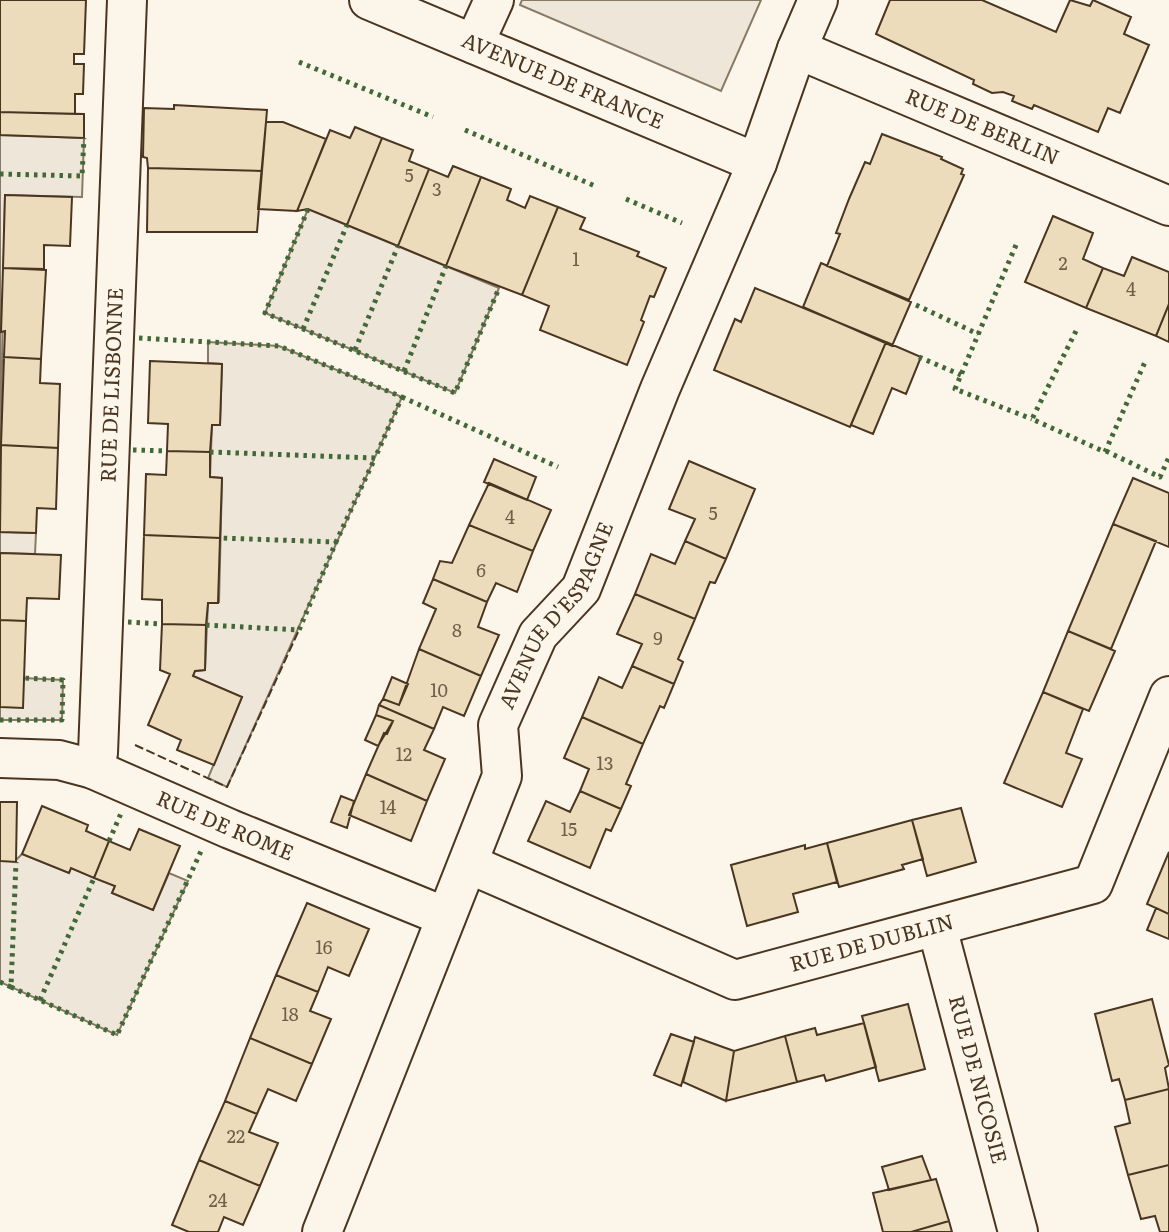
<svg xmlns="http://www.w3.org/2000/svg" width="1169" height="1232" font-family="Literata,serif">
<rect width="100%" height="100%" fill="#fbf6e9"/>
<path fill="#ede6d9" stroke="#887966" stroke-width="2" d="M522 0H761L721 91 520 5Z
M0 135 84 138 82 197 5 195 0 472Z
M308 209 499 288 455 393 265 313Z
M208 342 279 346 402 397 227 787 208 778 242 697 193 676 195 671 205 670 208 603 219 602 222 478 210 477 212 425H220L222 364 208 363Z
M0 532 36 533 35 554 0 553Z
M23 678 63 680 62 720H0V707Z
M22 854 69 873 71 868 115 886 112 893 153 910 169 873 188 881 117 1035 0 982V861H15Z"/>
<path fill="#ecdcbc" stroke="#4a3520" stroke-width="2" d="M0 0H86L84 54H74V64H84L83 94H75V114L0 112Z
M890 0H982L1056 32 1070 0 1090 6 1093 0 1131 17 1124 34 1149 45 1120 113 1108 108 1098 132 1034 105 1032 109 1012 101 1014 96 1003 92 992 93 973 84 974 80 876 34Z
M174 105 267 110 262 171 148 168 147 158 143 157 144 108 174 109Z
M0 112 84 114V138L0 135Z
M266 122H283L326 139 297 211 258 209Z
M355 127 382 138 347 225 308 209 297 211 330 130 350 138Z
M882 134 942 157 941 159 963 169 961 174 964 175 909 300 827 266 840 234 836 233 849 199 865 162 870 164Z
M382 138 413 150 409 161 429 169 398 246 347 225Z
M453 166 481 177 446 266 398 246 429 169 448 177Z
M148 168 262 171 257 232H147Z
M481 177 511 189 507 200 525 208 530 196 558 207 522 295 446 266Z
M5 195 72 197 70 246 44 245V269L3 268Z
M558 207 585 218 580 229 639 252 637 256 666 268 654 297 650 296 641 320 644 322 627 365 540 330 549 306 522 295Z
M1053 216 1093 233 1083 259 1103 268 1086 308 1025 282Z
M1132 257 1169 272V304L1156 336 1086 308 1103 268 1124 276Z
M821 263 911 302 892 346 803 307Z
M3 268 46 270 41 359 4 357 5 331 1 332Z
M755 288 886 342 850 427 714 370 735 319 741 322Z
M1169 304V342L1156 336Z
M886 342 921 357 906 394 892 388 873 434 851 425Z
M4 357 41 359 40 383 60 384 58 448 1 445Z
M150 361 222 364 220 425H212L210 452 167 451 168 424 148 423Z
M1 445 58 448 56 509 37 508 36 533 0 532Z
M167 451 210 452V477L222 478 220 538 144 535 146 474 166 475Z
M494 459 536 477 527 500 484 482Z
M689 461 755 489 726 559 685 541 695 519 669 509Z
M1133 478 1169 493V547L1113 524Z
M489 483 551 510 533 551 469 525Z
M1113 524 1156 541 1111 649 1068 631Z
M469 525 533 551 517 592 496 583 487 602 433 579 440 561 452 563Z
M144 535 220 538 218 603H208L206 625 162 624V600L142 599Z
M685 541 726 559 715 583 710 582 695 619 635 594 651 554 675 564Z
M0 553 61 555 59 599 27 598 26 621 0 620Z
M433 579 487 602 478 627 499 635 481 676 419 649 436 609 423 603Z
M635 594 695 619 678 659 683 662 674 684 632 666 642 644 617 634Z
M0 620 26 621 23 708 0 707Z
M162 624 206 625 205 670 195 671 193 676 242 697 214 765 177 750 181 740 148 725 170 674 160 670Z
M1068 631 1115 651 1089 711 1043 692Z
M419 649 481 676 464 716 443 707 434 729 379 705 383 699 399 705Z
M632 666 674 684 664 708 660 706 643 744 582 717 599 677 622 688Z
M392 677 408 684 399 705 383 699Z
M1043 692 1083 709 1066 753 1082 759 1062 807 1004 783Z
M379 705 434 729 424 750 445 759 427 801 366 774 384 733 387 734 393 721 376 715Z
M376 715 393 721 378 746 365 740Z
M582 717 643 744 626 784 631 786 621 809 580 791 589 769 564 758Z
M366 774 427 801 411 841 349 815Z
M580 791 621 809 611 831 606 829 590 868 528 841 546 801 570 812Z
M341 796 354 801 347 828 331 822Z
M0 802H17L16 862 0 861Z
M42 806 88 825 86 831 109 841 94 878 71 868 69 873 22 854Z
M961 808 976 862 927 876 912 820Z
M912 820 923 859 902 865 904 869 839 887 827 843Z
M139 829 180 846 153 910 112 893 115 886 94 878 109 841 130 850Z
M827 843 837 882 793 894 798 912 747 926 731 865 805 845V849Z
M1169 852V914L1147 904Z
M307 903 369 929 349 976 328 967 318 992 276 975Z
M1156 908 1169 914V939L1147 930Z
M276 975 318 992 310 1011 331 1019 312 1064 250 1038Z
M1152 999 1169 1065 1165 1068 1169 1089 1125 1100 1119 1079 1112 1081 1095 1014Z
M908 1004 925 1069 879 1081 862 1016Z
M864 1023 876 1067 826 1081 824 1075 797 1082 785 1036 815 1028 817 1035Z
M671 1034 694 1042 681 1086 654 1075Z
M785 1036 797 1082 726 1101 734 1051Z
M695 1037 734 1051 726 1101 683 1082Z
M250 1038 312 1064 296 1101 268 1089 257 1114 225 1101Z
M1169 1089V1165L1128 1175 1115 1127 1130 1123 1125 1100Z
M225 1101 257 1114 249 1132 278 1143 260 1186 199 1160Z
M922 1156 931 1180 889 1190 882 1167Z
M199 1160 260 1186 243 1225 224 1217 218 1232H189L172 1225Z
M1169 1165V1232H1160L1155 1216 1141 1219 1128 1175Z
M936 1179 949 1221 911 1232H883L873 1193Z
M949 1221 952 1232H911Z"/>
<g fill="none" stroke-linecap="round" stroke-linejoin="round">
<g stroke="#4a3520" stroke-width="42">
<g id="minor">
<path id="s1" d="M369 0 757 163"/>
<path d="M474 44 494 0"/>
<path id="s2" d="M797 49 1169 206"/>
<path id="s3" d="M0 758 59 760 93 769 230 829 446 917"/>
<path id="s4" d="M93 769 98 753 127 0"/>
<path id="s5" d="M469 864 735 980 1093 884 1169 696"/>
<path id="s6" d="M937 927 1018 1232"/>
<path id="s7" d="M322 1232 502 776 498 725 538 635 581 589 660 389 757 163 797 49 818 0"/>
</g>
</g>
<use href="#minor" stroke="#fbf6e9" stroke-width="38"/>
<path stroke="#436837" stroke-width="5" stroke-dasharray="3.5 5" stroke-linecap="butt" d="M299 62 433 117
M465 130 595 186
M0 174 82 176 84 138
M626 199 682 223
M308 209 265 313 455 393 499 288
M1016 245 955 389 1032 419
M916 305 978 334
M303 329 347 225
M1076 331 1032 419 1105 452 1145 362
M139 338 279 346 402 397 375 458
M355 350 398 246
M919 357 961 375
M404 371 446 266
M402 397 558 467
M133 450 167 451
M1106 451 1160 477 1169 457
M210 452 375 458 336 542
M128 622 162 624
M206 625 299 630 336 542 220 538
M0 720H62L63 680 23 678
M109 841 122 811
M0 982 11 987 16 862
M11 987 117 1035 202 849
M40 1000 94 878"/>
<path stroke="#4a3520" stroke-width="2" stroke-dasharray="9 3.5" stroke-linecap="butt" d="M135 745 227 787 299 630"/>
</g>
<g text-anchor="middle" stroke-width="5" stroke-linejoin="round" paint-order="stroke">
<g font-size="18" fill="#725f47">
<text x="409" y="182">5</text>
<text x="437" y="196">3</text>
<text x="576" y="266">1</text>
<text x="1063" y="270">2</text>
<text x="1131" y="296">4</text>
<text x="713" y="520">5</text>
<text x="510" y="524">4</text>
<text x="481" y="577">6</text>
<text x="457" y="637">8</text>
<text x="658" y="645">9</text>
<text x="439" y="697">10</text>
<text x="404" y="761">12</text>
<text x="605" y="770">13</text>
<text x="388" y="814">14</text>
<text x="569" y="836">15</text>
<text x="324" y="954">16</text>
<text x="290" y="1021">18</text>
<text x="236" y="1143">22</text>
<text x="218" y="1207">24</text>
</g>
<g font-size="21" fill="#4a3520" stroke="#fbf6e9">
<text dy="7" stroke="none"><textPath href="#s1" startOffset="210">AVENUE DE FRANCE</textPath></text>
<text dy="7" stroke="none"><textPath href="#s2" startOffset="201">RUE DE BERLIN</textPath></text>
<text dy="7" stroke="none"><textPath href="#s4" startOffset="385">RUE DE LISBONNE</textPath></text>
<text dy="7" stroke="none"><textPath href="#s7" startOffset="667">AVENUE D'ESPAGNE</textPath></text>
<text dy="7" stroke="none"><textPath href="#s3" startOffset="238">RUE DE ROME</textPath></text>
<text dy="7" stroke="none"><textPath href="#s5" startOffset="432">RUE DE DUBLIN</textPath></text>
<text dy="7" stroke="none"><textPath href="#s6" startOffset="158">RUE DE NICOSIE</textPath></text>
</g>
</g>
</svg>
